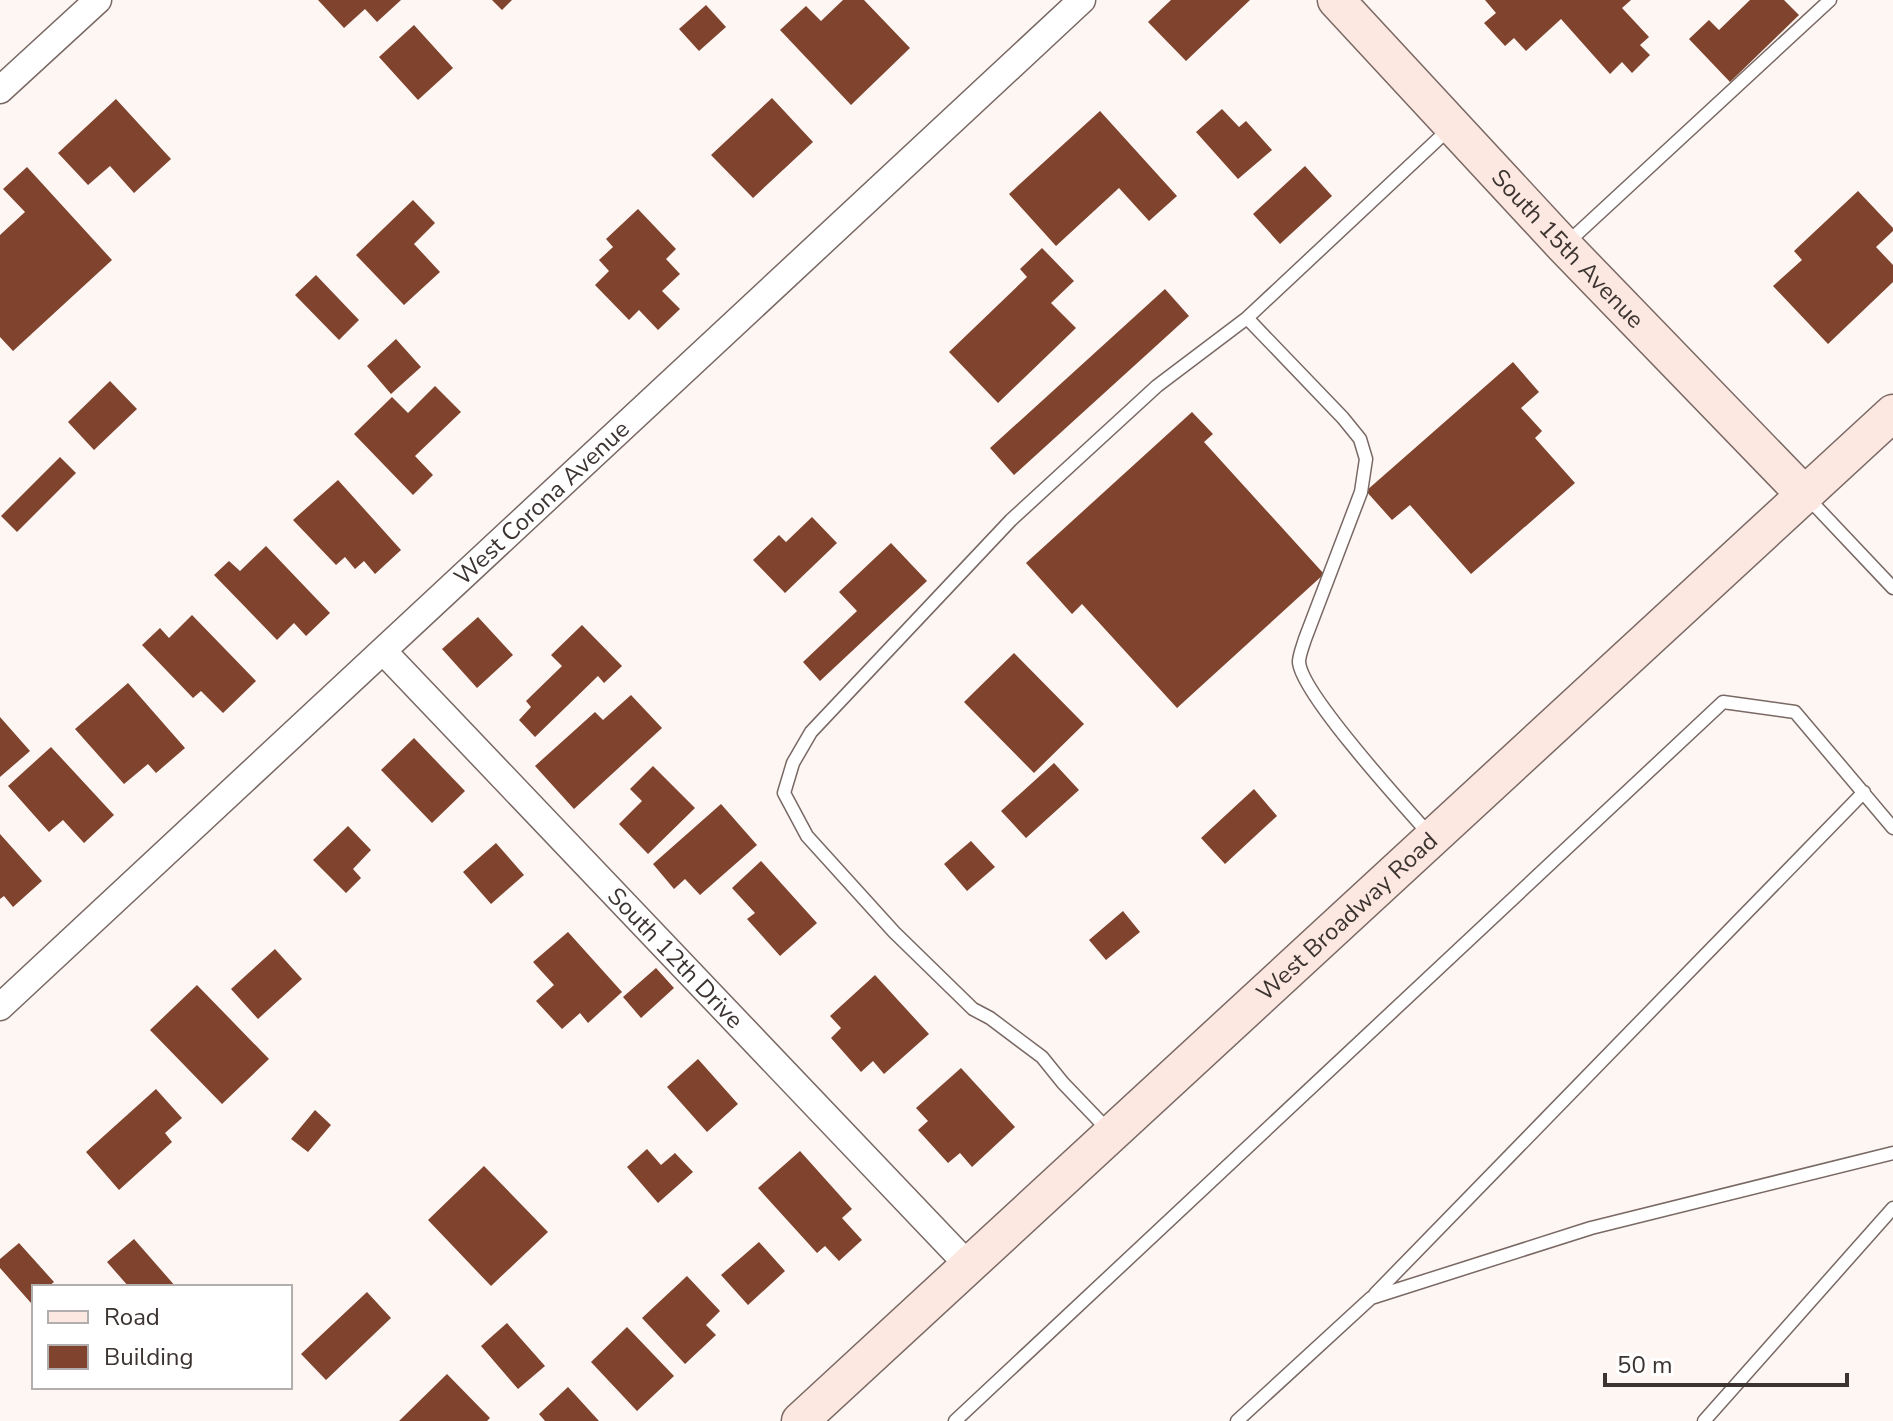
<svg xmlns="http://www.w3.org/2000/svg" width="1893" height="1421" font-family="'Nunito Sans',sans-serif">
<rect width="100%" height="100%" fill="#fef6f3"/>
<path fill="#7f432e" d="M318 0H401L377 22 365 9 344 28Z
M492 0H512L502 10Z
M843 0H864L910 48 851 105 780 30 806 6 821 21Z
M1171 0H1250L1186 61 1148 22Z
M1485 0H1631L1622 8 1649 37 1640 45 1650 55 1632 73 1622 62 1610 74 1561 19 1526 51 1514 38 1505 46 1484 23 1496 13Z
M1750 0H1784L1799 15 1730 82 1689 39 1709 20 1719 30Z
M706 5 726 27 699 51 679 29Z
M414 25 453 68 418 100 379 57Z
M772 98 813 142 753 198 711 155Z
M116 99 171 159 134 193 110 166 88 185 58 153Z
M1222 109 1239 127 1246 121 1272 150 1238 179 1196 132Z
M1100 111 1177 196 1149 221 1119 188 1056 246 1009 194Z
M1305 166 1332 196 1280 244 1253 214Z
M27 167 112 260 13 351 0 337V235L25 212 3 189Z
M1858 191 1893 228V231L1876 247 1893 265V282L1828 344 1773 286 1802 260 1794 251Z
M413 200 435 223 414 244 440 272 404 305 356 255Z
M638 209 676 249 666 259 680 274 662 291 680 309 658 330 639 310 629 320 595 285 609 271 599 260 613 247 606 239Z
M1042 248 1074 281 1051 303 1076 328 998 403 949 352 1027 277 1020 269Z
M316 275 359 320 339 340 295 295Z
M1165 289 1189 316 1014 475 990 448Z
M396 339 421 367 391 394 367 366Z
M1513 362 1539 392 1521 408 1542 431 1535 438 1575 483 1471 574 1410 505 1392 520 1366 491Z
M110 381 137 409 94 450 68 422Z
M435 386 461 412 415 456 433 475 413 495 354 434 392 397 408 413Z
M1192 412 1213 434 1204 442 1324 574 1177 708 1082 604 1072 614 1026 563Z
M60 457 76 473 17 532 1 516Z
M338 480 401 550 375 574 364 561 355 569 345 557 336 565 293 520Z
M812 517 837 543 785 593 753 560 779 535 786 542Z
M891 543 927 581 820 681 803 662 857 611 839 592Z
M266 546 330 613 306 636 294 623 277 640 214 575 229 561 240 571Z
M192 615 256 681 223 713 201 691 193 698 142 645 160 628 169 638Z
M478 617 513 655 477 688 442 649Z
M582 625 622 666 604 683 598 676 535 737 519 720 531 707 526 701 562 666 551 655Z
M1014 653 1084 724 1034 773 964 702Z
M128 683 185 748 156 773 148 764 124 784 75 729Z
M631 695 662 728 574 809 535 766 595 712 603 720Z
M0 717 30 751 0 777Z
M414 738 465 791 432 823 381 770Z
M51 747 114 815 84 843 63 820 49 832 8 786Z
M1054 763 1079 790 1026 838 1001 811Z
M653 766 695 808 648 854 619 824 642 801 630 789Z
M1254 789 1277 816 1225 864 1201 838Z
M721 804 757 845 700 895 685 879 674 889 653 864Z
M348 826 371 850 353 869 361 878 346 893 313 860Z
M0 834 42 881 13 907 4 896 0 899Z
M971 841 995 867 967 891 944 864Z
M496 843 524 875 491 904 463 872Z
M761 861 817 923 780 956 747 919 755 913 732 888Z
M1123 911 1140 932 1106 960 1089 940Z
M568 932 622 992 588 1023 580 1013 562 1029 536 1001 554 985 533 962Z
M275 949 302 979 258 1019 231 989Z
M656 968 674 988 641 1018 623 997Z
M875 975 929 1034 884 1074 873 1061 861 1072 831 1038 841 1028 830 1016Z
M197 985 269 1059 222 1104 150 1030Z
M698 1059 738 1104 707 1132 667 1087Z
M961 1068 1015 1127 972 1167 960 1153 948 1163 918 1130 928 1121 916 1108Z
M156 1089 182 1118 165 1133 172 1142 119 1190 86 1152Z
M315 1110 331 1125 308 1152 291 1139Z
M647 1149 661 1165 675 1153 693 1172 658 1203 627 1167Z
M800 1151 852 1209 842 1218 862 1240 839 1261 825 1246 817 1253 758 1188Z
M484 1166 548 1232 491 1286 428 1220Z
M134 1239 176 1287H129L107 1262Z
M759 1242 785 1271 748 1305 721 1275Z
M19 1243 54 1282 48 1287H34V1300L31 1303 0 1268V1259Z
M687 1276 720 1311 706 1325 716 1335 685 1364 642 1318Z
M367 1292 391 1318 326 1380 301 1354Z
M507 1323 545 1366 518 1389 481 1346Z
M627 1327 674 1376 637 1411 591 1362Z
M447 1374 490 1418 487 1421H399Z
M568 1387 599 1421H545L539 1414Z"/>
<g fill="none" stroke-linecap="round" stroke-linejoin="round">
<g stroke="#796863" stroke-width="15">
<path id="lane" d="M1566 244 1830 0
M1807 497 1893 588
M1430 835C1405 807 1301 693 1299 662 1299 655 1303 646 1305 639L1361 492 1366 459 1360 439 1343 418 1247 318 1450 128
M1109 1131 1063 1083 1042 1057 990 1018 973 1009 894 932 807 836 784 793 793 763 811 732 1011 520 1157 386 1247 318
M1375 1294 1864 792
M955 1421 1723 702 1795 712 1893 828
M1237 1421 1371 1298 1591 1228 1893 1153
M1704 1421 1893 1208"/>
</g>
<g stroke="#796863" stroke-width="29">
<g id="street">
<path d="M0 90 98 0"/>
<path id="s1" d="M383 651 968 1265"/>
<path id="s2" d="M0 1007 1082 0"/>
</g>
</g>
<g stroke="#796863" stroke-width="39">
<g id="secondary">
<path id="s3" d="M1336 0 1564 246 1805 495"/>
<path id="s4" d="M800 1421 1893 413"/>
</g>
</g>
<use href="#lane" stroke="#fff" stroke-width="12"/>
<use href="#street" stroke="#fff" stroke-width="26"/>
<use href="#secondary" stroke="#fde8e1" stroke-width="36"/>
</g>
<g text-anchor="middle" stroke-width="8" stroke-linejoin="round" paint-order="stroke">
<g font-size="24" fill="#3c3431" stroke="#fff">
<text dy="8" stroke="none"><textPath href="#s3" startOffset="340">South 15th Avenue</textPath></text>
<text dy="8" stroke="none"><textPath href="#s2" startOffset="740">West Corona Avenue</textPath></text>
<text dy="8" stroke="none"><textPath href="#s4" startOffset="744">West Broadway Road</textPath></text>
<text dy="8" stroke="none"><textPath href="#s1" startOffset="424">South 12th Drive</textPath></text>
</g>
</g>
<rect x="32" y="1285" width="260" height="104" fill="#ffffff" stroke="#b1aead" stroke-width="2"/>
<rect x="48" y="1311" width="40" height="12" fill="#fde8e1" stroke="#b1aead" stroke-width="2"/>
<text x="104" y="1325" font-size="24" fill="#3c3431">Road</text>
<rect x="48" y="1345" width="40" height="24" fill="#7f432e" stroke="#b1aead" stroke-width="2"/>
<text x="104" y="1365" font-size="24" fill="#3c3431">Building</text>
<path d="M1605 1373v12h242v-12" fill="none" stroke="#3c3431" stroke-width="4"/>
<text x="1617" y="1373" font-size="24" fill="#3c3431" stroke="#ffffff" stroke-width="6" paint-order="stroke">50 m</text>
</svg>
